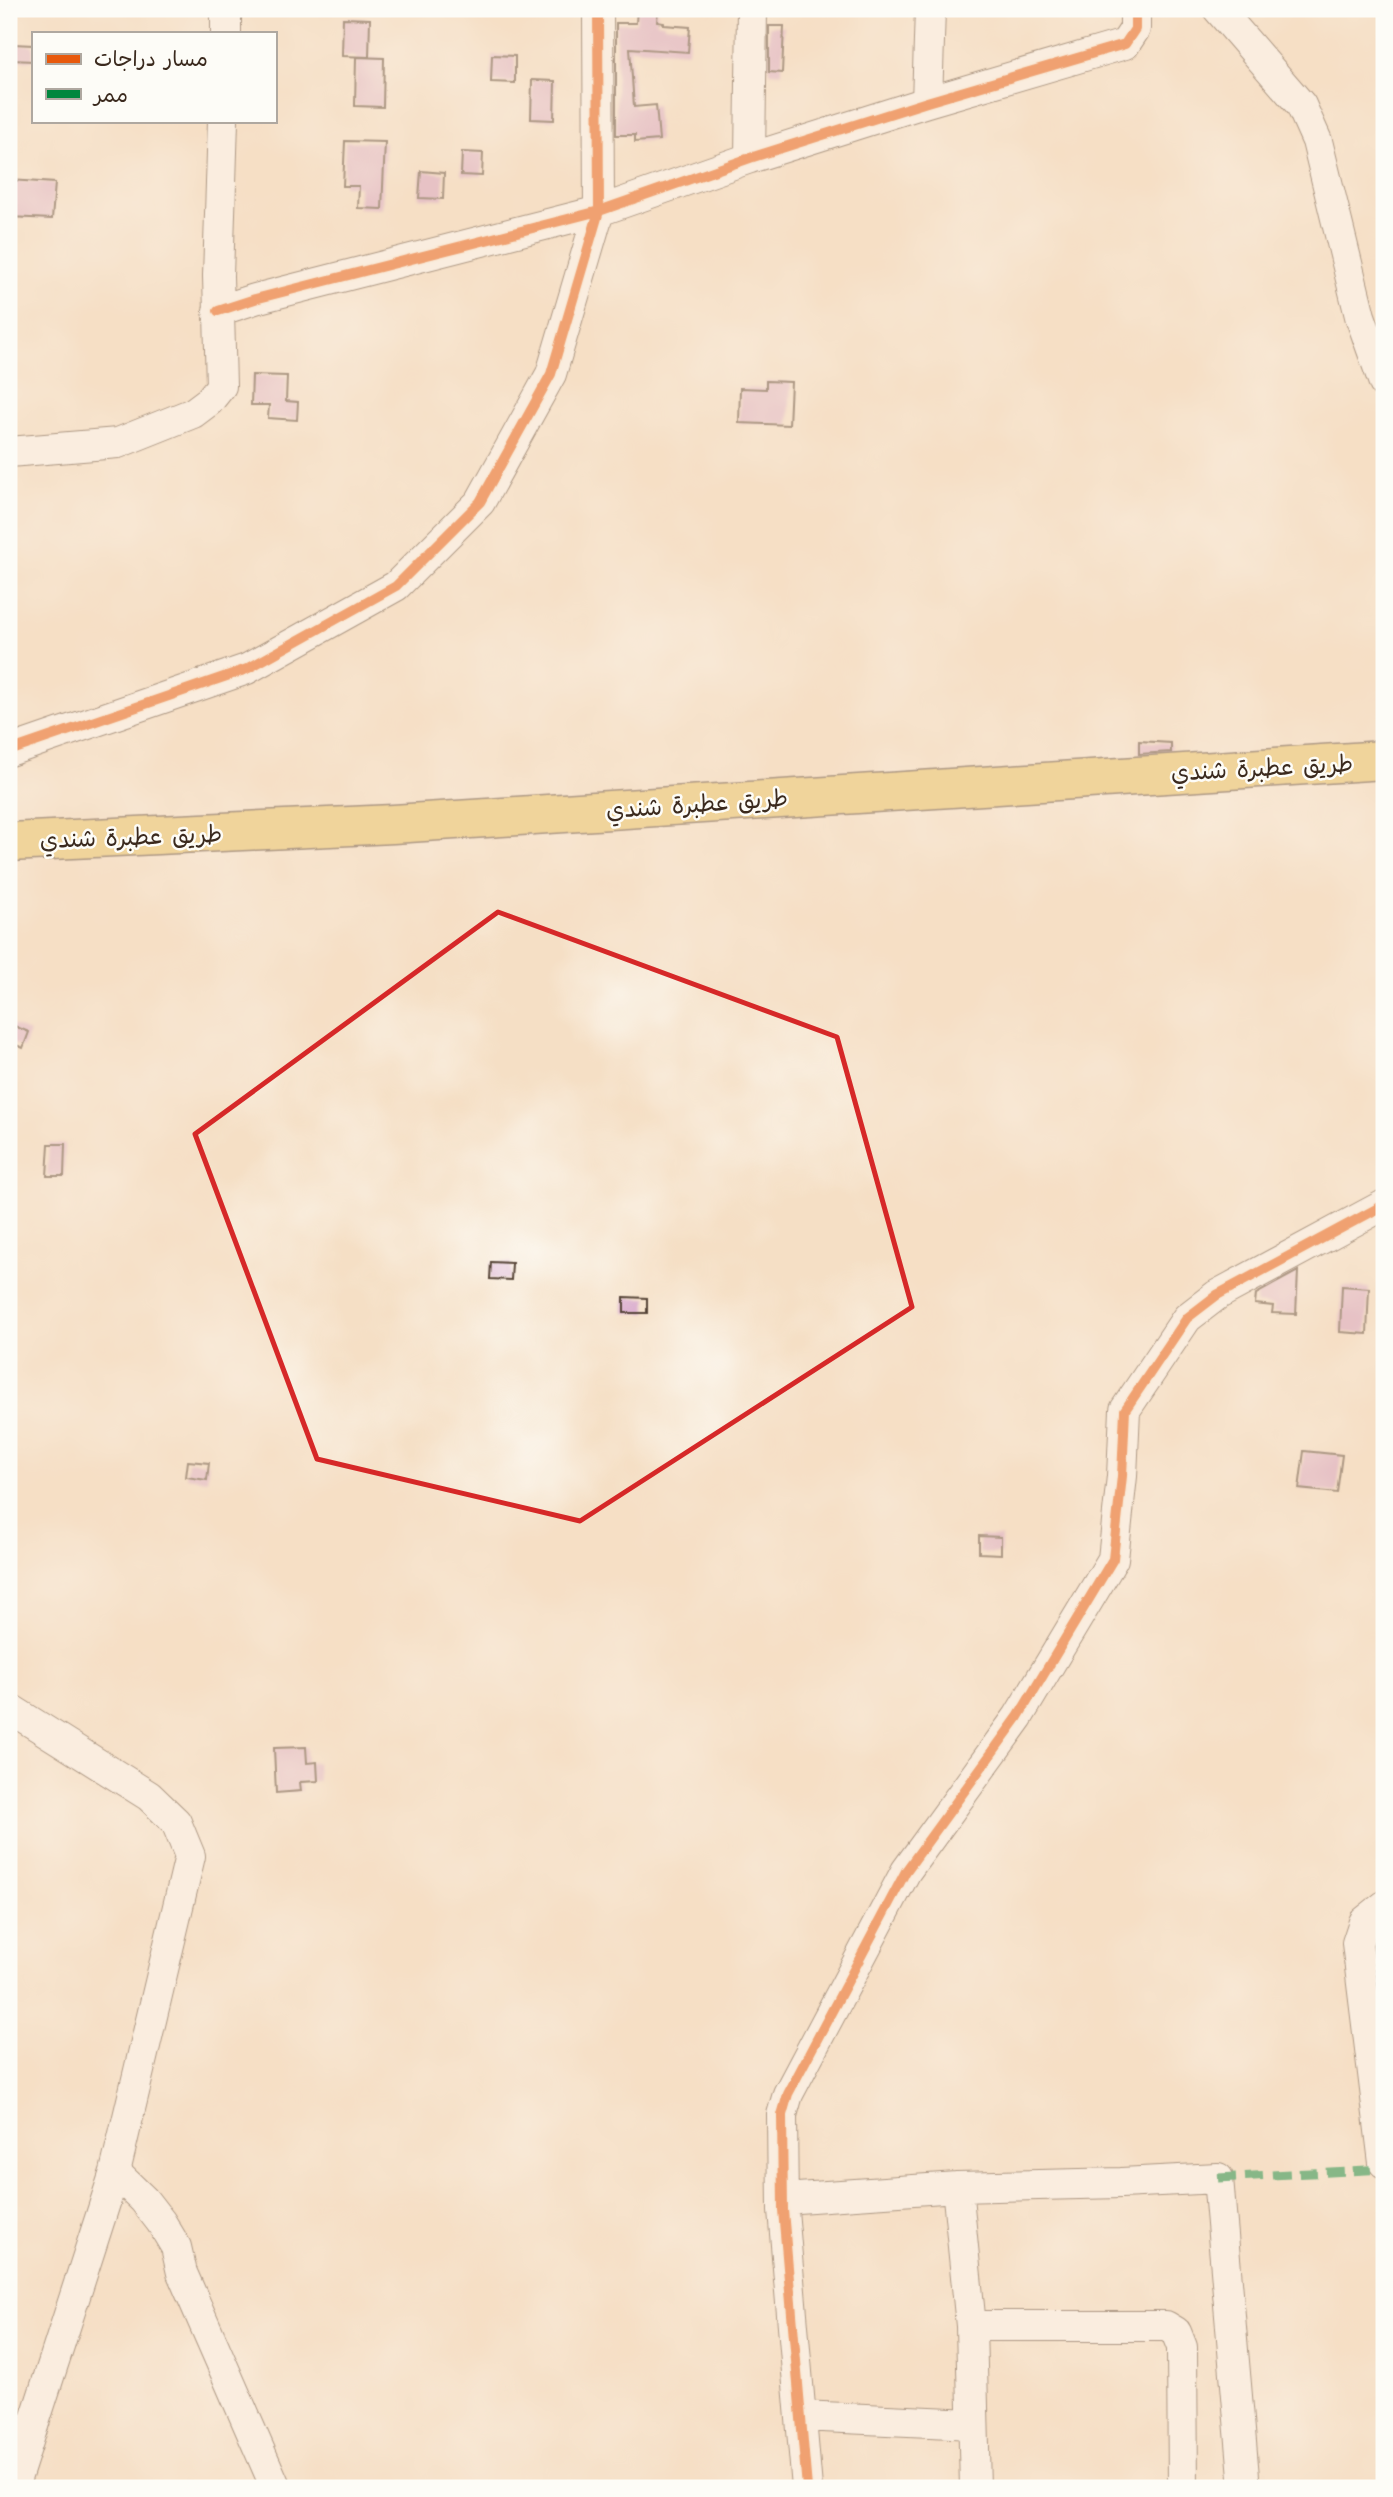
<svg xmlns="http://www.w3.org/2000/svg" width="1393" height="2497" font-family="Kalam,'Playpen Sans Arabic',sans-serif">
<rect width="100%" height="100%" fill="#fdfcf7"/>
<filter id="ink" filterUnits="userSpaceOnUse"><feTurbulence type="fractalNoise" baseFrequency=".0143" numOctaves="2"/><feDisplacementMap in="SourceGraphic" scale="14" xChannelSelector="R" yChannelSelector="G"/><feConvolveMatrix kernelMatrix="1 2 1 2 8 2 1 2 1" color-interpolation-filters="sRGB"/></filter>
<filter id="wash" filterUnits="userSpaceOnUse"><feTurbulence type="fractalNoise" baseFrequency=".00686" numOctaves="4" result="noise"/><feDisplacementMap in="SourceGraphic" scale="28" xChannelSelector="R" yChannelSelector="G"/><feGaussianBlur stdDeviation="1.57" result="paint"/><feColorMatrix in="noise" values="0 0 0 0 0 0 0 0 0 0 0 0 0 0 0 0 0 1.4 0 .05"/><feComposite in="paint" operator="in"/></filter>
<g filter="url(#wash)">
<rect width="100%" height="100%" fill="#f5dfc5"/>
<g id="blocks">
<path fill="#d49fc6" d="M637 9H658L657 22 664 23V25L690 27 688 52 630 48 634 107 656 105 659 140 635 142V135H616V23H636Z
M343 18 370 19 369 57 342 56Z
M769 26H784L782 73 769 72Z
M13 44 33 45V61L12 60Z
M492 55 515 56V83L491 82Z
M356 57 384 58 383 107 355 106Z
M532 80 555 81 554 120 531 119Z
M345 141 385 142 382 209 358 208 359 186H343Z
M462 152 483 153 482 176 461 175Z
M421 171 444 173 443 199 419 198Z
M9 180 55 183 52 219 9 217Z
M252 375 287 376 286 401 298 402 297 420 268 418 269 405H251Z
M766 381 791 382 789 425 739 423 740 388 766 389Z
M1139 741 1171 743V752L1139 754Z
M12 1025 29 1032 23 1048 9 1042Z
M49 1144H65L64 1176H47Z
M491 1262 512 1263 511 1280 490 1279Z
M1298 1271 1296 1314 1272 1313 1273 1306 1255 1304 1256 1294Z
M1342 1286 1369 1288 1367 1334 1340 1332Z
M624 1297 647 1298V1313H624Z
M1304 1451 1342 1455 1337 1493 1299 1489Z
M188 1461 209 1463 207 1480 186 1477Z
M979 1536 1001 1537V1554L979 1553Z
M306 1747 307 1763 317 1762 318 1781 300 1782 301 1791 276 1793 274 1748Z"/>
</g>
</g>
<g filter="url(#ink)">
<use href="#blocks" fill-opacity="0" stroke="#574537" stroke-width="2"/>
<g fill="none" stroke-linecap="round" stroke-linejoin="round">
<g stroke="#574537" stroke-width="32">
<path id="minor" d="M1218 9 1301 105 1317 141 1360 316 1384 383
M226 33V9
M927 102 930 9
M750 158 752 9
M218 311 255 299 599 211 750 158 927 102 1125 44 1135 29V9
M9 452 118 443 193 413 209 401 221 386 218 276 223 121
M9 751 247 669 396 586 480 502 551 374 599 211 598 9
M9 1708 149 1796 176 1822 190 1856 115 2172 13 2488
M1384 1906 1364 1922 1357 1943 1384 2163
M115 2172 144 2200 161 2222 176 2247 182 2273 276 2488
M957 2187 971 2326 975 2488
M783 2199 957 2187 1121 2183 1218 2178 1245 2488
M971 2326H1166L1176 2332 1182 2347 1183 2488
M801 2416 973 2424
M807 2488 783 2210 782 2115 788 2094 906 1871 1018 1717 1113 1559 1122 1476 1125 1410 1187 1318 1217 1295 1384 1205"/>
</g>
<g stroke="#574537" stroke-width="41">
<path id="highway" d="M9 842 393 824 1384 760"/>
</g>
<use href="#minor" stroke="#fff" stroke-width="30"/>
<use href="#highway" stroke="#e9c769" stroke-width="38"/>
<path stroke="#00873e" stroke-width="9" stroke-dasharray="18 9" stroke-linecap="butt" d="M1218 2178 1384 2169"/>
<g stroke="#fdfcf7" stroke-width="15">
<path id="cycleway" d="M218 311 255 299 599 211 750 158 927 102 1125 44 1135 29V9
M9 751 247 669 396 586 480 502 551 374 599 211 598 9
M807 2488 783 2210 782 2115 788 2094 906 1871 1018 1717 1113 1559 1122 1476 1125 1410 1187 1318 1217 1295 1384 1205"/>
</g>
<use href="#cycleway" stroke="#e8590c" stroke-width="10"/>
</g>
</g>
<path d="M0 0H1393V2497H0ZM498 912 837 1037 912 1307 580 1521 317 1459 195 1134Z" fill="#f5dfc5" fill-opacity=".55" fill-rule="evenodd"/>
<path fill="none" stroke="#d62828" stroke-width="5" stroke-linejoin="round" d="M498 912 837 1037 912 1307 580 1521 317 1459 195 1134Z"/>
<g text-anchor="middle" stroke-width="5" stroke-linejoin="round" paint-order="stroke">
<g font-size="24" fill="#3b2a1e" stroke="#fdfcf7">
<text transform="translate(1262 768) rotate(-3)" y="8">طريق عطبرة شندي</text>
<text transform="translate(697 804) rotate(-4)" y="8">طريق عطبرة شندي</text>
<text transform="translate(131 837) rotate(-2)" y="8">طريق عطبرة شندي</text>
</g>
</g>
<rect width="1393" height="2497" fill="none" stroke="#fdfcf7" stroke-width="35"/>
<rect x="32" y="32" width="245" height="91" fill="#fdfcf7" stroke="#afa8a0" stroke-width="2"/>
<rect x="46" y="54" width="35" height="10" fill="#e8590c" stroke="#afa8a0" stroke-width="2"/>
<text x="94" y="66" font-size="21" fill="#3b2a1e">مسار دراجات</text>
<rect x="46" y="89" width="35" height="10" fill="#00873e" stroke="#afa8a0" stroke-width="2"/>
<text x="94" y="102" font-size="21" fill="#3b2a1e">ممر</text>
</svg>
